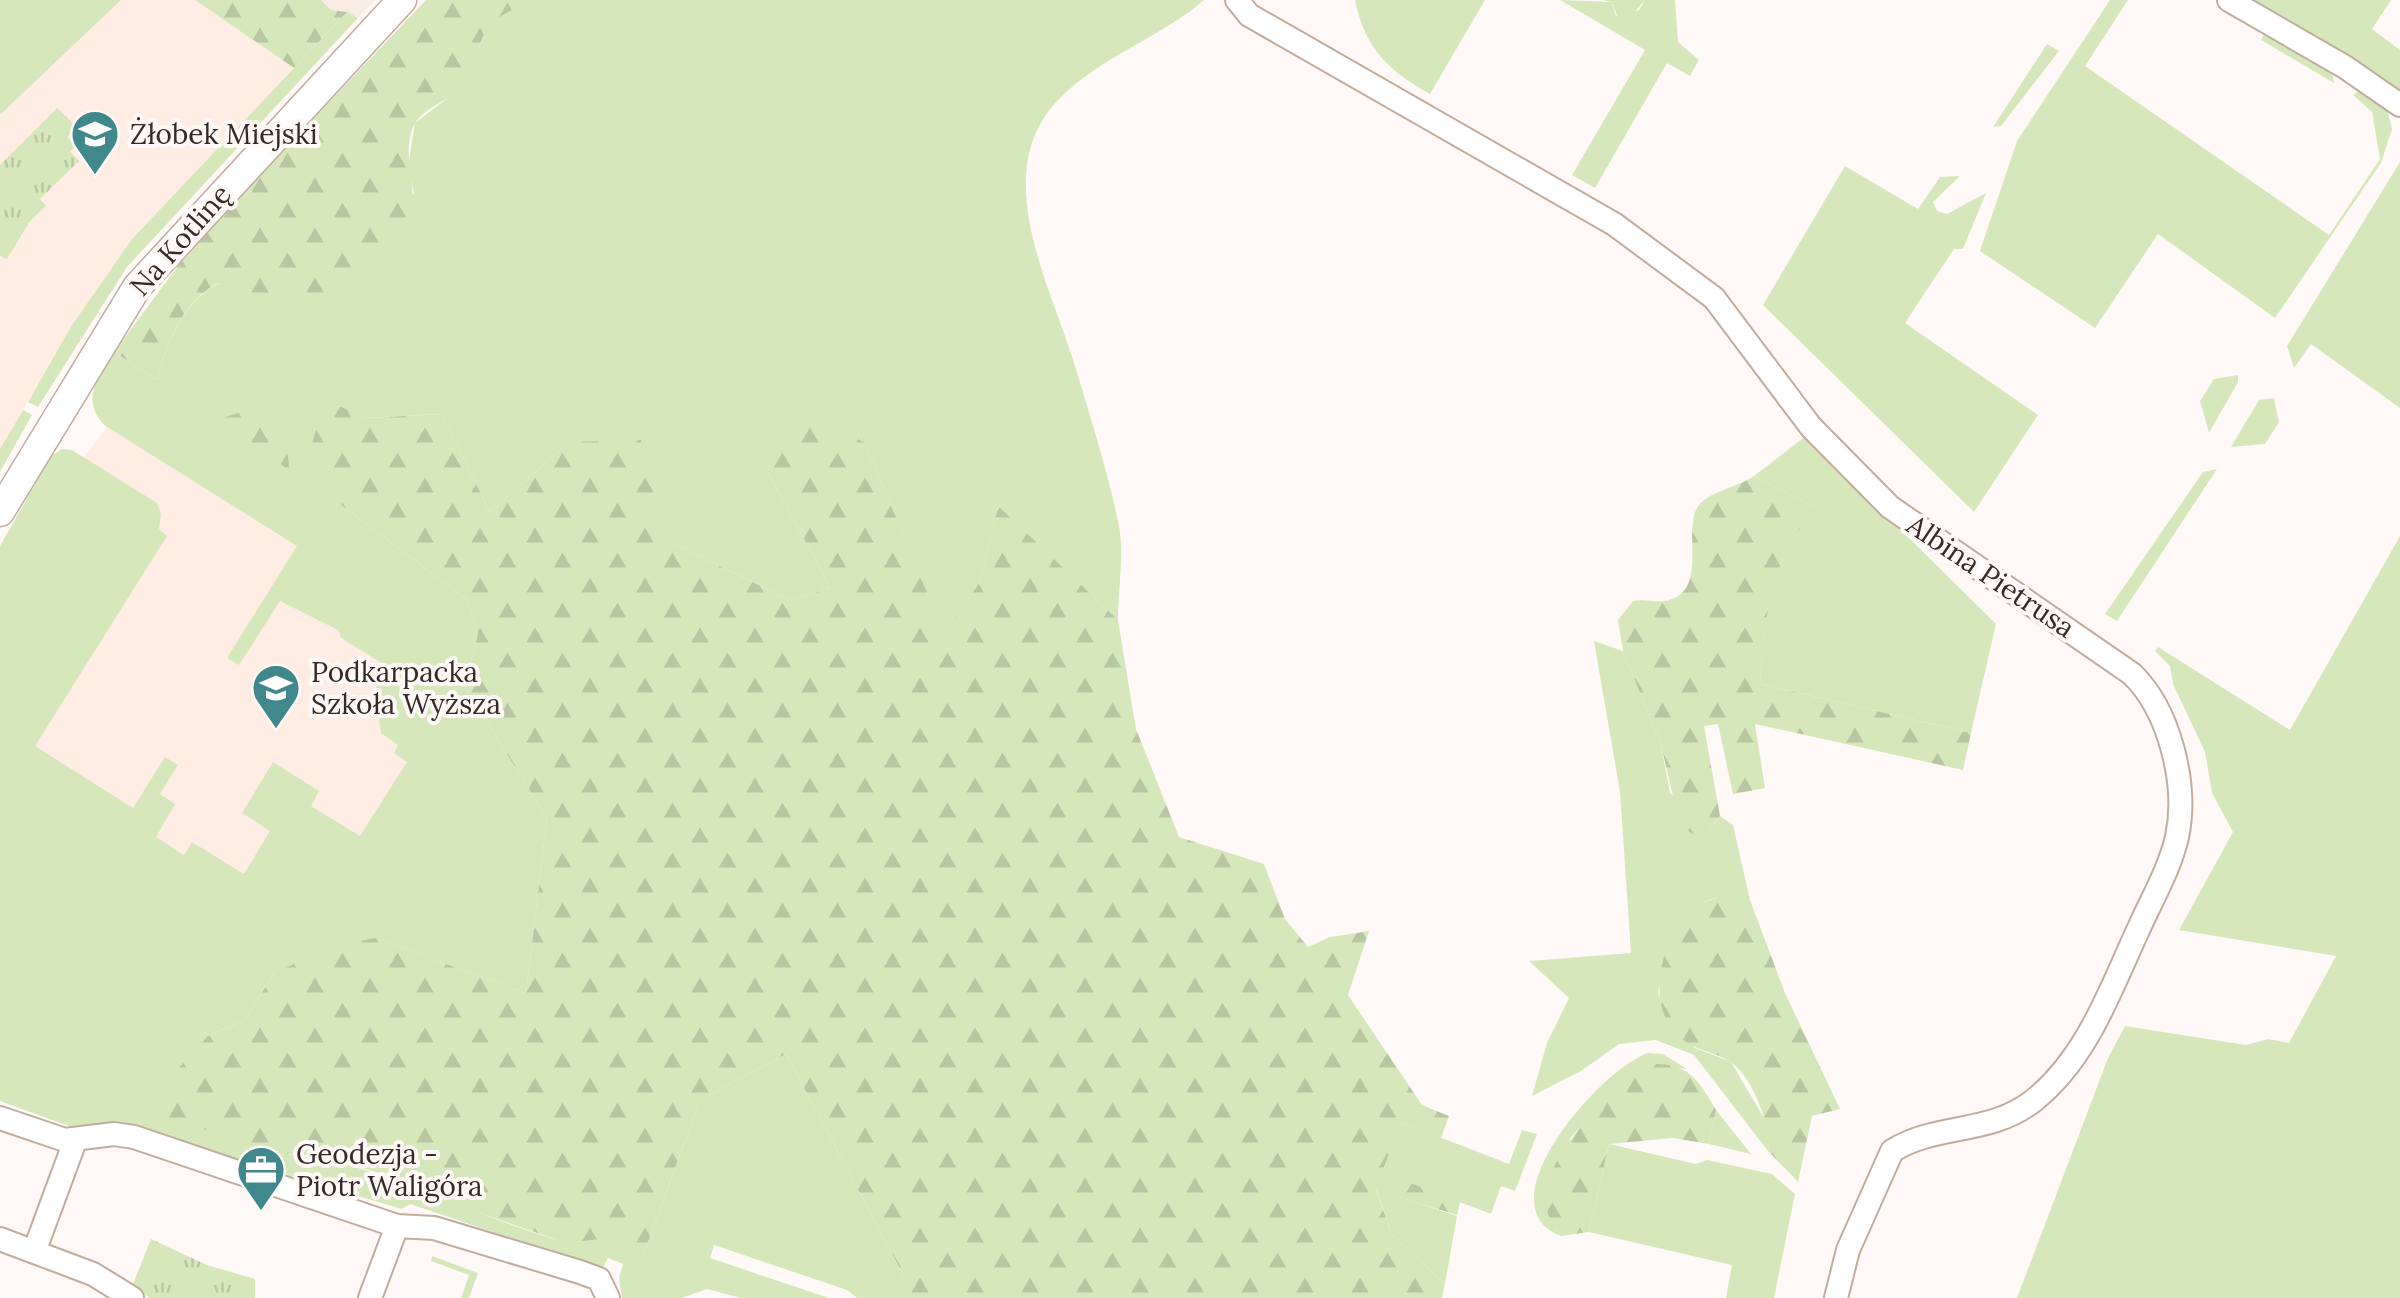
<svg xmlns="http://www.w3.org/2000/svg" width="2400" height="1298" font-family="Lora,serif">
<defs>
<pattern id="forest-firs" width="22" height="20" patternUnits="userSpaceOnUse" patternTransform="scale(2.5)"><rect width="22" height="20" fill="#d6e8bb"/><path d="M5 1l3.5 6h-7zM16 11l3.5 6h-7z" fill="#b8c7a1"/></pattern>
<pattern id="park-tufts" width="24" height="20" patternUnits="userSpaceOnUse" patternTransform="scale(2.5)"><rect width="24" height="20" fill="#d6e8bb"/><path d="M3 7l-1-3M5 7V3M7 7l1-3M15 17l-1-3M17 17v-4M19 17l1-3" fill="none" stroke="#b8c7a1"/></pattern>
</defs>
<rect width="100%" height="100%" fill="#fef9f6"/>
<path fill="#f8ece5" d="M321 0H375L358 18 331 10Z"/>
<path fill="#ffece3" d="M121 0H195L294 68 132 239 70 328 0 449V115Z
M127 403 476 642 465 687 547 818 526 993 375 938 0 775 78 464Z"/>
<path fill="#d6e8bb" d="M0 0H121L0 115Z
M528 0H1204C1160 38 1100 57 1059 99 987 173 1051 285 1075 366 1090 416 1107 469 1118 521 1125 551 1118 589 1118 620L998 507 980 582 944 634 865 443 767 471 830 587 792 601 672 543 570 442 490 512 442 414 367 418 325 401 341 505 467 600 478 633 465 687 547 818 526 993 375 938 274 973 245 1020 208 1036 280 1154C379 1160 467 1215 561 1241 574 1245 586 1238 599 1239 613 1239 630 1248 644 1253L700 1100 786 1054 904 1276V1298H857L847 1290 714 1245 710 1258 829 1298H741L707 1289 682 1298H622L619 1278 623 1264 608 1258 602 1269 410 1204 402 1209 313 1183 307 1187 145 1130 110 1122 74 1128 0 1101V546L51 456 62 449 72 450 157 503 161 514 159 529 167 536 35 746 133 808 165 757 178 765 160 794 175 804 156 837 184 855 192 842 244 874 270 831 242 813 273 762 319 791 311 806 360 836 407 762 394 753 398 745 381 733 375 690 388 667 341 638 338 630 280 601 239 665 227 658 297 546 104 425C80 398 98 379 114 352L157 380C169 340 180 304 219 283L252 291 414 194 408 166 415 123 465 85 486 29 496 19Z
M1355 0H1485L1430 94C1389 71 1365 49 1355 0Z
M1560 0 1612 2 1616 16 1639 10 1645 0H1675L1678 42 1699 60 1690 76 1667 63 1595 188 1572 175 1645 50Z
M2110 0H2128L2085 66 2329 235 2380 159 2372 112 2353 95 2361 90 2387 109 2392 129 2381 163 2275 318 2158 234 2095 328 1980 251 2017 141Z
M2247 0H2391L2372 29 2400 50V93Z
M347 12 358 18 127 267 38 407 28 402 70 328 132 239Z
M2266 30 2332 70 2334 83 2261 40Z
M2047 44 2059 51 2001 126 1993 127Z
M2400 162V408L2311 344 2294 368 2287 346Z
M1845 166 1918 209 1940 177 1960 176 1933 202 1937 211 1947 214 1986 193 1963 249H1954L1905 323 2038 415 1974 512 1763 305Z
M2238 375V382L2209 433 2200 401 2214 379Z
M2274 398 2279 422 2265 444 2231 447 2259 400Z
M23 410 32 415 0 472V449Z
M1806 436 1996 624 1971 733 1761 684C1759 643 1772 565 1797 531 1803 523 1814 516 1822 510L1754 476Z
M2217 469 2117 621 2105 614 2203 472Z
M2400 536V1298H2017L2108 1058 2125 1026 2246 1045 2268 1039 2289 1043 2336 956 2179 930 2233 832 2212 793 2205 752 2173 684 2170 666 2155 651 2158 647 2290 730Z
M1594 641 1623 651 1661 745 1670 793 1709 831 1720 816 1733 825 1750 900C1684 882 1667 942 1658 994L1695 1048 1731 1062 1771 1130 1768 1151 1694 1055 1656 1040 1619 1044 1581 1071 1532 1096 1547 1043 1569 998 1529 961 1631 953 1620 792Z
M1648 1053 1663 1054 1687 1069 1653 1064 1603 1104 1570 1138 1555 1229 1561 1236C1481 1206 1600 1069 1648 1053Z
M1716 1110 1751 1154 1709 1144Z
M1401 1122 1509 1164 1522 1130 1537 1134 1515 1191 1501 1186 1491 1214 1381 1172Z
M1609 1144 1696 1164 1707 1160 1772 1174 1795 1194 1774 1298H1726L1732 1265 1589 1232Z
M1376 1189 1457 1216 1445 1284 1392 1235Z
M432 1256 478 1273 469 1298H461L469 1275 431 1261Z"/>
<path fill="url(#forest-firs)" d="M195 0H321L331 10 347 12 294 68Z
M426 0H528C514 11 495 15 486 31 475 48 478 71 463 87 447 103 420 107 412 130 402 158 418 186 410 213 406 228 388 243 378 255 316 330 299 302 218 283 180 304 169 340 157 380L114 352 195 243Z
M1603 0H1645L1627 21H1619L1612 2Z
M325 400 367 418 442 414 490 512 570 442 641 440 672 543 792 601 830 587 767 471 809 411 865 443 944 633 980 582 998 506 1118 620 1136 729 1179 837 1264 864 1285 919 1308 947 1330 937 1369 931 1348 995 1422 1105 1449 1116 1441 1138 1401 1122 1382 1172 1460 1202 1457 1215 1376 1190 1392 1235 1445 1284 1442 1298H904V1276L786 1054 700 1100 644 1253 601 1239 566 1243 417 1191 386 1175 321 1156 280 1154 160 1115 177 1070 208 1036 245 1020 274 973 332 947 375 938 526 993 547 818 465 687 478 633 467 600 341 505 309 453Z
M245 411C273 419 290 441 289 470L216 420Z
M1754 476 1822 510C1815 516 1804 523 1798 531 1773 563 1759 644 1761 684L1971 733 1963 770 1755 724 1765 788 1733 794 1718 724 1704 726 1720 816 1709 831 1696 836 1680 826 1661 745 1623 651 1618 620 1633 601C1643 599 1654 602 1664 601 1712 593 1680 529 1699 505 1710 491 1739 487 1754 476Z
M1728 894 1750 900 1785 993 1840 1109 1812 1116 1798 1182 1768 1151C1771 1125 1752 1075 1729 1061 1713 1051 1694 1051 1680 1037 1642 1002 1664 945 1686 908Z
M1653 1064C1689 1063 1699 1081 1716 1110L1709 1144 1673 1138 1609 1144 1589 1232 1561 1236C1508 1180 1610 1092 1653 1064Z"/>
<path fill="url(#park-tufts)" d="M57 108 77 127 67 137 76 145 70 152 79 161 40 199 46 206 30 221 7 259 0 256V165Z
M151 1239 207 1265 255 1279V1298H149L133 1284Z"/>
<g fill="none" stroke-linecap="round" stroke-linejoin="round">
<g stroke="#c1ac9e" stroke-width="26">
<path id="minor" d="M1237 0 1249 15 1614 224 1714 298 1811 427 1890 507 2132 674C2170 711 2188 785 2177 837 2170 868 2152 899 2139 928 2111 988 2087 1059 2033 1101 1990 1135 1936 1123 1892 1151L1848 1250 1836 1298
M2229 0 2345 67 2400 105
M0 1118 65 1140 114 1134 134 1137 397 1226 434 1228 580 1272 599 1279 608 1298
M0 1239 93 1274 132 1298
M34 1252 75 1141
M370 1298 397 1226"/>
</g>
<g stroke="#c1ac9e" stroke-width="31">
<path id="tertiary" d="M0 512 137 287 402 0"/>
</g>
<use href="#minor" stroke="#fff" stroke-width="22"/>
<use href="#tertiary" stroke="#fff" stroke-width="28"/>
</g>
<defs>
<g id="school-pin" transform="scale(2.5)"><path d="M0 17L-7.5 6A9.5 9.5 0 1 1 7.5 6Z" fill="#40888c" stroke="#fef9f6"/><path d="M0-5L7-2L0 1L-7-2ZM-4 1L0 2.5L4 1V4Q0 6-4 4Z" fill="#fff"/></g>
<g id="university-pin" transform="scale(2.5)"><path d="M0 17L-7.5 6A9.5 9.5 0 1 1 7.5 6Z" fill="#40888c" stroke="#fef9f6"/><path d="M0-5L7-2L0 1L-7-2ZM-4 1L0 2.5L4 1V4Q0 6-4 4Z" fill="#fff"/></g>
<g id="office-pin" transform="scale(2.5)"><path d="M0 17L-7.5 6A9.5 9.5 0 1 1 7.5 6Z" fill="#40888c" stroke="#fef9f6"/><path d="M-6-3h4V-5.5h4V-3h4V5H-6ZM-1-4.5V-3h2v-1.5ZM-6 0V1H6V0Z" fill="#fff"/></g>
</defs>
<g fill-rule="evenodd">
<use href="#school-pin" x="95" y="134"/>
<use href="#university-pin" x="276" y="688"/>
<use href="#office-pin" x="261" y="1170"/>
</g>
<g text-anchor="middle" stroke-width="8" stroke-linejoin="round" paint-order="stroke">
<g font-size="28" fill="#342b26" stroke="#fef9f6" text-anchor="start">
<text x="130" y="144">Żłobek Miejski</text>
<text x="311" y="682">Podkarpacka<tspan x="311" dy="32">Szkoła Wyższa</tspan></text>
<text x="296" y="1164">Geodezja -<tspan x="296" dy="32">Piotr Waligóra</tspan></text>
</g>
<g font-size="28" fill="#342b26" stroke="#fef9f6">
<text transform="translate(180 240) rotate(-49)" y="10">Na Kotlinę</text>
<text transform="translate(1991 576) rotate(34)" y="10">Albina Pietrusa</text>
</g>
</g>
</svg>
